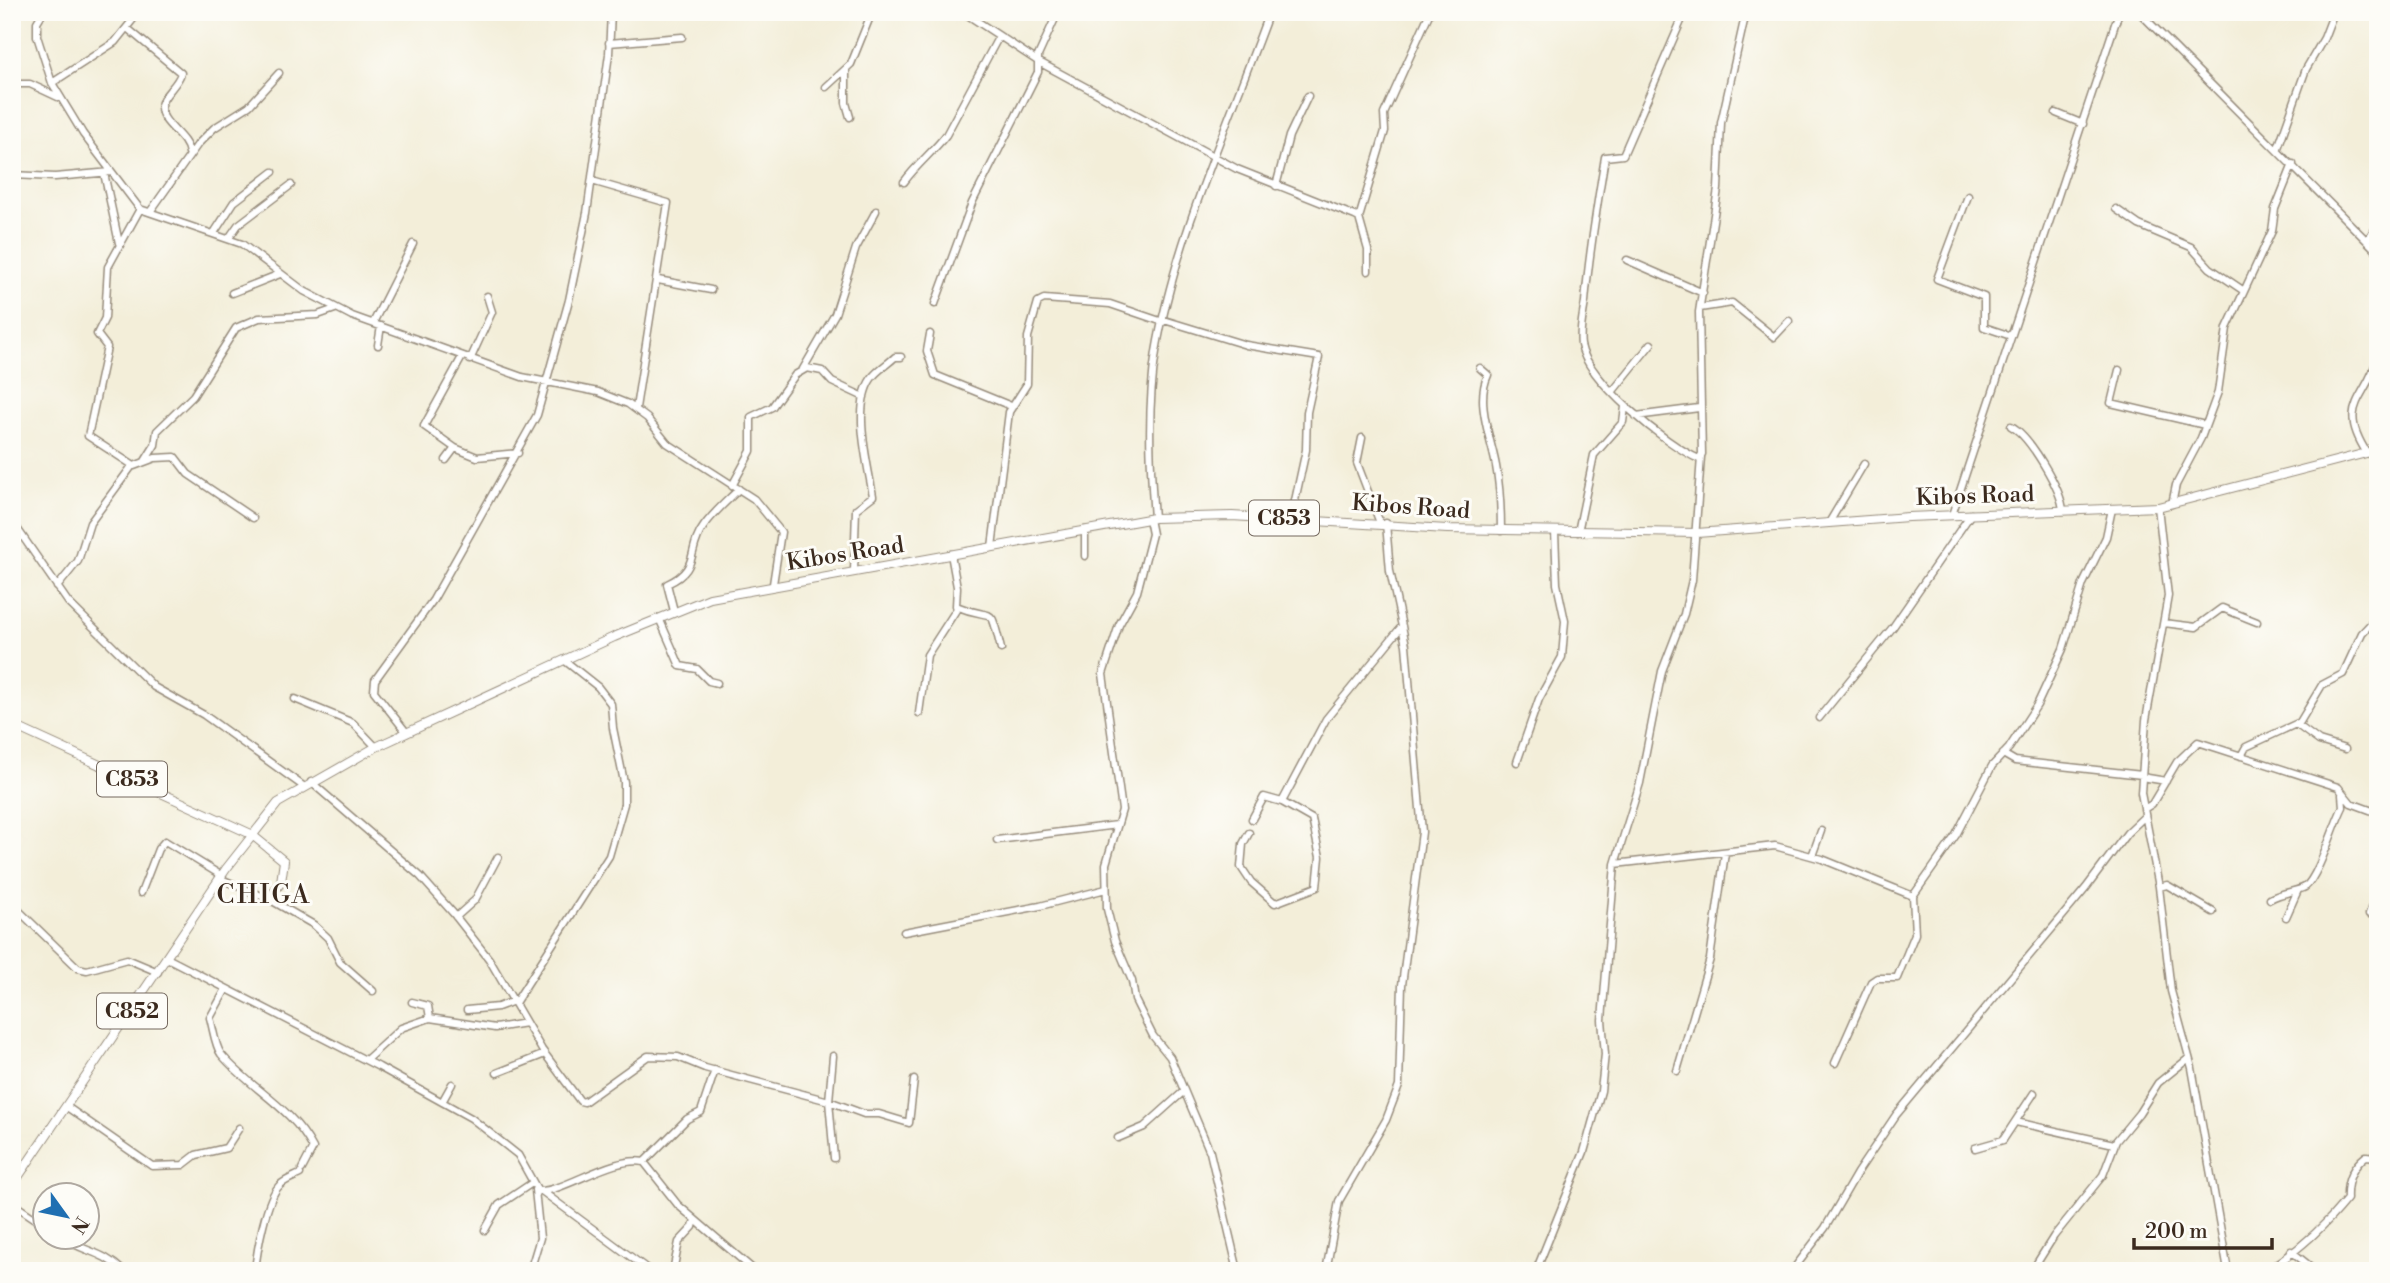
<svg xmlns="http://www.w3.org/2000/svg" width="2390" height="1283" font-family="'Libre Bodoni',serif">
<rect width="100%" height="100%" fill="#fdfcf7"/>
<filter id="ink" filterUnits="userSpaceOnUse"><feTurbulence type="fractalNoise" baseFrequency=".0143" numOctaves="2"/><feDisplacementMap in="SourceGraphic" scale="14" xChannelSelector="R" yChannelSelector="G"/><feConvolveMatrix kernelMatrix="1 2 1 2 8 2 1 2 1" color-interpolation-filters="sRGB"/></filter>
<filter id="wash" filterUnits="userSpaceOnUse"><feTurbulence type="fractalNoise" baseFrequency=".00686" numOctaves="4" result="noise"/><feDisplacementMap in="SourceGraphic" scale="28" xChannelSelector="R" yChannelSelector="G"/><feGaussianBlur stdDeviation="1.57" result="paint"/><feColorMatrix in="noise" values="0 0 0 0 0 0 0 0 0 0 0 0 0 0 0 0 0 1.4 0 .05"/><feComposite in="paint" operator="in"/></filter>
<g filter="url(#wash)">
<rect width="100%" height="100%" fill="#f3eed9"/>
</g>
<g filter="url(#ink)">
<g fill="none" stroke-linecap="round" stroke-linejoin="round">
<g stroke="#978c7c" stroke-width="9">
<path id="minor" d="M43 12 37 22V36L52 83 83 134 140 209 242 244 304 291 352 316 522 377 598 392 628 404 647 418 667 443 754 499 781 532 773 584
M963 12 1039 62 1237 169 1355 216 1359 218 1368 250V271
M1685 12 1623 155 1605 157C1597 205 1589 253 1585 302 1583 315 1579 332 1581 345 1587 380 1666 445 1699 459L1702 454 1699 312 1718 189 1721 123 1746 12
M2139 12 2378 252
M127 28 181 73C178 85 162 95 161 106 160 124 187 135 189 153
M609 43 682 37
M846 70V103L850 117
M52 83 115 42 139 12
M12 84H30L60 98
M826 87 851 64 872 12
M2056 113 2083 124
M2278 148 2306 69 2324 38 2334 12
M104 173 119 243
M12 175 55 177 111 172
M592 181 668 203 636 408
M904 182C917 164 933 152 946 135L999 36
M1276 186 1289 136 1308 96
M1968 196 1937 279 1984 297V327L2011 336
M140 209 108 267 105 318 97 334 107 347 88 436 134 466 155 458 175 457 188 474 253 518
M2116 209 2139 225 2191 247 2210 268 2244 291
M150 212 198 144 214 128 249 106 279 73
M1359 218 1385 131 1384 114 1430 12
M214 233 234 202 273 172
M229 238 238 225 291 185
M2367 241 2378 223
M1627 260 1703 293
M658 280 711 290
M232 293 280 274
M935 304 972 203 1038 72V56L1058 12
M1700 308 1732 303 1774 337 1789 321
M1164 320 1246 345 1319 357 1307 412 1306 450 1291 519
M373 323 413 244
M930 334 927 351 935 375 1011 406
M378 345 381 326
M470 360 492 312 487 296
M1480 368 1488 375C1475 402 1491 438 1496 466 1500 487 1501 509 1501 531
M803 369 835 314 856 248 876 211
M2119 370 2111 403 2205 425
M1613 391 1651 344
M1636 416 1699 408
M2011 426C2029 435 2062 490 2063 511
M1362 438 1357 463 1380 523
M455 448 424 426 462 357
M2367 453C2336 405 2366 401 2378 357
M446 460 455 448 477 457 518 453
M145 461 155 445 157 431 193 396 236 328 259 318 318 315 335 309
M732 486 751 451V417L772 407 795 375 807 368 822 371 832 382 864 397
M2172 504 2176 485 2201 438 2218 392 2227 328 2272 231 2275 209 2293 164
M2158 507 2168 596 2146 720 2141 793 2159 887 2171 991 2192 1068 2228 1271
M1952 515 2119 12
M1154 518C1150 464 1147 406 1156 352 1175 239 1230 120 1269 12
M1149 519 1152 534 1137 592 1119 625 1103 674 1122 810 1106 864 1107 909 1115 941 1132 981 1135 1000 1153 1036 1170 1057 1210 1152 1238 1271
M12 521 68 602 154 687 204 715 303 786
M1830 521 1864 464
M1085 530V556
M1578 532 1594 455 1623 422 1625 407
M992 547 1009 412 1027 384 1028 337 1038 302 1044 299 1110 304 1163 322
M951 554 957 587 956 606C996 623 989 600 1001 649
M854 571 856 509 873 496C868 465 852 407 871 379 877 370 888 364 895 357H901
M57 587 78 561 90 523 132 466
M674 611 667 584C701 569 686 550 704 526 713 513 727 501 739 489
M659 618 680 666 697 669 709 681 717 683
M2164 623 2196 627 2222 608 2257 622
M295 699 353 723 376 747
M919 713 927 655 958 607
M1819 718 1893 627 1971 514
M2296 724 2319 741 2345 749
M407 733 374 691 375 680 433 600 537 415 569 300 587 213 609 54 611 12
M2003 754 2015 761 2142 775
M2241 756 2246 747 2300 722 2322 685 2343 674 2362 633 2377 617
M1517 762 1539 699 1562 657 1565 621 1557 584 1555 532
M2142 777 2166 781
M311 782 420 876 453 913 489 959 542 1050 580 1101 584 1102 648 1056 678 1057 705 1068 829 1101 834 1158
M2144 809 2152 804 2177 762 2198 742 2338 787 2351 803 2378 813
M1252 819 1264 797 1282 802 1326 719 1402 626
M1249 833 1243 844 1241 867 1251 882 1275 903 1317 887 1320 857 1312 819 1282 802
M997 840 1117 825
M1812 856 1821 831
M1615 864 1775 846 1822 859 1913 896
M2159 887 2167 885 2213 912
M141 893 158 849 165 841 219 874 221 879 269 899 314 925 328 938 340 962 373 991
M2270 899C2282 892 2296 892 2305 887 2318 878 2334 824 2343 807L2342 795
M12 904 78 968 87 970 127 959 158 972
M2369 914 2378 889
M456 917 475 900 498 857
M2286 917 2298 890
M904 932 1040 906 1106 889
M167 958 379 1067 471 1118 518 1155 538 1191C563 1193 613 1155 644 1162L678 1205 755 1271
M226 989 210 1018C213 1028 215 1046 221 1054 250 1089 291 1106 313 1148L302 1169
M412 1002 428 1006 430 1018
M515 1003 609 856 624 804V782L613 728 611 704 598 687 564 660
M467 1010 498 1007 514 1001
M833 1056 829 1101 864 1114H879L909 1123 914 1080
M366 1060 401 1028 430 1018 495 1028 526 1023
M1835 1063 1871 982 1877 978H1897L1915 934 1913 896 1956 835 1992 766 2009 748 2037 705 2063 649 2083 584 2106 537 2112 509
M1677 1071 1710 959 1725 853
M497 1073 545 1054
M442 1102 452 1084
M67 1107 152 1166 183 1165 196 1155 226 1148 239 1128
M2016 1122 2114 1144
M1118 1138 1144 1127 1183 1092
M1975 1148 2003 1140 2034 1093
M12 1160 25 1168
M644 1162 687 1119 701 1112 715 1070
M543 1192 650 1271
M12 1203 46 1226
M485 1230 499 1205 532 1183
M63 1238C84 1252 103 1251 123 1271
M2291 1251 2316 1271
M1238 1269 1280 1271
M255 1271C257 1251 266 1198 280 1185 285 1180 294 1177 300 1174
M530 1271 540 1238 535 1190
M673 1271 679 1242 693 1227 695 1220
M1326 1271 1339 1201 1386 1120 1399 1086 1402 985 1422 832 1406 645 1390 571 1386 523
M1536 1271 1584 1152 1601 1091 1605 1054 1602 1020 1615 864 1640 783 1662 671 1684 614 1692 580 1701 457
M1792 1271 1825 1228 1857 1173 1896 1115 2086 888 2127 833 2145 816
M2032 1271 2054 1236 2103 1175 2116 1141 2139 1113 2158 1083 2189 1058
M2266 1271C2297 1252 2324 1227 2347 1199 2346 1182 2352 1167 2366 1156L2378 1157"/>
</g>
<g stroke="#978c7c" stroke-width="10">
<path id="major" d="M12 725 251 834 284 861 281 882 269 899
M12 1186 226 869 278 803 376 747 614 637 710 598 1154 518 1232 516 1447 529 1697 533 1908 517 2158 507 2378 450"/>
</g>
<use href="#minor" stroke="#fff" stroke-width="6"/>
<use href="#major" stroke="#fff" stroke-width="8"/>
</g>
</g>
<g text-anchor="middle" stroke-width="6" stroke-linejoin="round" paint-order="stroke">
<g fill="#fdfcf7" stroke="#75695f" stroke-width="2">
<rect x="1249" y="500.5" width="70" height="35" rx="5"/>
<rect x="97" y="761.5" width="70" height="35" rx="5"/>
<rect x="97" y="993.5" width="70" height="35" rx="5"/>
</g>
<g font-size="21" font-weight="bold" fill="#3b2a1e">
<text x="1284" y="525">C853</text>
<text x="132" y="786">C853</text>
<text x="132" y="1018">C852</text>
</g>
<g font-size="23" fill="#3b2a1e" stroke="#fdfcf7">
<text transform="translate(1975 495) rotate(-2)" y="8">Kibos Road</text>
<text transform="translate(1411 506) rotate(4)" y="8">Kibos Road</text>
<text transform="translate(845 553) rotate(-9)" y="8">Kibos Road</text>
</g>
<g font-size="26" letter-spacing="2" fill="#3b2a1e" stroke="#fdfcf7">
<text x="264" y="903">CHIGA</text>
</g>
</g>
<rect width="2390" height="1283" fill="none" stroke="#fdfcf7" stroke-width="42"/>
<g transform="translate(66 1216) rotate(123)"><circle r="33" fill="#fdfcf7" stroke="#afa8a0" stroke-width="2"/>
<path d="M0-5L12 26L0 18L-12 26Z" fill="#1f6fb2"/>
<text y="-10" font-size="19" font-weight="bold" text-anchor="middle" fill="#3b2a1e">N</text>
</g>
<path d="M2134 1238v10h138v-10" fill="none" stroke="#3b2a1e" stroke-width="3.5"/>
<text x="2145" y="1238" font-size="21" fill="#3b2a1e" stroke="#fdfcf7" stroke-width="5" paint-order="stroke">200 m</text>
</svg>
